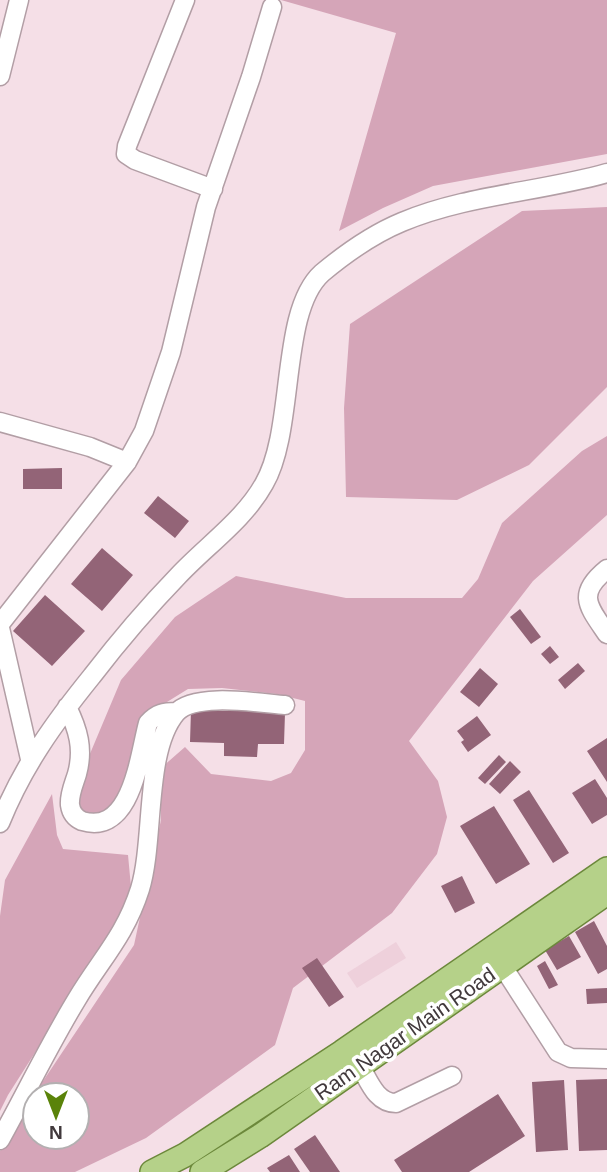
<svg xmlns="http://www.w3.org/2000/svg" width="607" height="1172" font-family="Arial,sans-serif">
<rect width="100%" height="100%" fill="#f5dfe7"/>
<path fill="#eed0db" d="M396 942 406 958 357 988 347 973Z"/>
<path fill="#d5a5b8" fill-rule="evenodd" d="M281 0H607V154L433 186 383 208 339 231 396 33Z
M607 207V387L529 465 457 500 346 497 344 408 350 324 522 211Z
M607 436V515L533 581 409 741 438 781 447 817 437 854 392 913 293 988 275 1045 146 1138 75 1172H0V1151L11 1129 134 945 161 820V768L185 747 211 774 271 781 291 773 305 750V701L277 694 222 688 188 689 154 710 119 806 88 819 75 807 76 787 121 680 175 617 236 576 346 598H462L478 579 502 523 582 451ZM35 1095H77V1137H35Z
M52 794 57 835 63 849 128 855 131 887 122 923 66 1004 8 1095 0 1111V916L5 880Z"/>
<path fill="#936477" d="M62 468V489H23V469Z
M158 496 189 521 175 538 144 513Z
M102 548 133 575 102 611 71 584Z
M45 595 85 631 52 666 13 631Z
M520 609 541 637 531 644 510 617Z
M550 646 559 657 550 664 541 654Z
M578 663 585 671 565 689 558 680Z
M480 668 498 684 479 707 460 692Z
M234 705H247L253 712 285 713 284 744H258L257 757 224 756V743L190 742 191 710 228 711Z
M477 716 491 735 468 752 461 742 464 740 457 731Z
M607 738V782L587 751Z
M499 755 506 762 485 784 478 778Z
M510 761 521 772 500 794 489 784Z
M595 779 607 798V815L592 824 572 793Z
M529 790 569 853 553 863 513 800Z
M494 806 530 864 496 884 460 826Z
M462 876 475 903 455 913 441 886Z
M594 921 607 946V969L598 974 575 932Z
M569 936 581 957 557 970 545 950Z
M317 958 344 997 329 1007 302 968Z
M545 961 558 985 549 989 537 966Z
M607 988V1003L587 1004 586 989Z
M607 1079V1150L579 1151 576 1080Z
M564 1080 568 1150 536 1152 532 1082Z
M498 1094 525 1136 469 1172H402L394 1160Z
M315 1135 340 1172H310L294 1149Z
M289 1155 300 1172H270L267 1168Z"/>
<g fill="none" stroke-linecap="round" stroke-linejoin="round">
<g stroke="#b29ea5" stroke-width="21">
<path id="minor" d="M185 0 127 146 126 154 135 160 213 189
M0 76 19 0
M0 422 90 447 127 462 0 624
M127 462 144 431 171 352 206 207 251 77 272 7
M607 569C576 594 588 606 607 634
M0 628 30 759
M67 707C78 729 84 749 77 774 74 784 69 794 70 805 71 812 75 818 82 821 132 836 139 756 148 723 157 713 164 712 177 712
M0 823C23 766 54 723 92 676 119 641 147 608 178 576 206 546 244 520 264 484 296 429 279 312 322 273 346 253 373 234 402 222 466 195 540 192 607 173
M496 956 558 1052 571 1058 607 1059
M360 1066C369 1081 376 1103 396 1103L452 1076
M0 1140C26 1093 49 1045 77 999 101 959 125 936 140 889 155 840 144 751 176 713 194 692 259 703 285 705"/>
</g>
<g stroke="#6c883b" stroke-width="26">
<path id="major" d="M152 1172 185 1155 342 1052 607 869
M202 1172 260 1136 607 893"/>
</g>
<use href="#minor" stroke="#fff" stroke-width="18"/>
<use href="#major" stroke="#b5d189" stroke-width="23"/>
</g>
<g text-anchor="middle" stroke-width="7" stroke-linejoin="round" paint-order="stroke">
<g font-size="21" fill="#41393c" stroke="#fff">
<text transform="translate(405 1034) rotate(-35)" y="7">Ram Nagar Main Road</text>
</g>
</g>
<g transform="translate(56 1116) rotate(180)"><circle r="33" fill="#ffffff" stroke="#b3b0b1" stroke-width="2"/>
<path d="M0-5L12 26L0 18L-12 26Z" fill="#5a8309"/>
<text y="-10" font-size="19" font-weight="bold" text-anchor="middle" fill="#41393c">N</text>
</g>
</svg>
